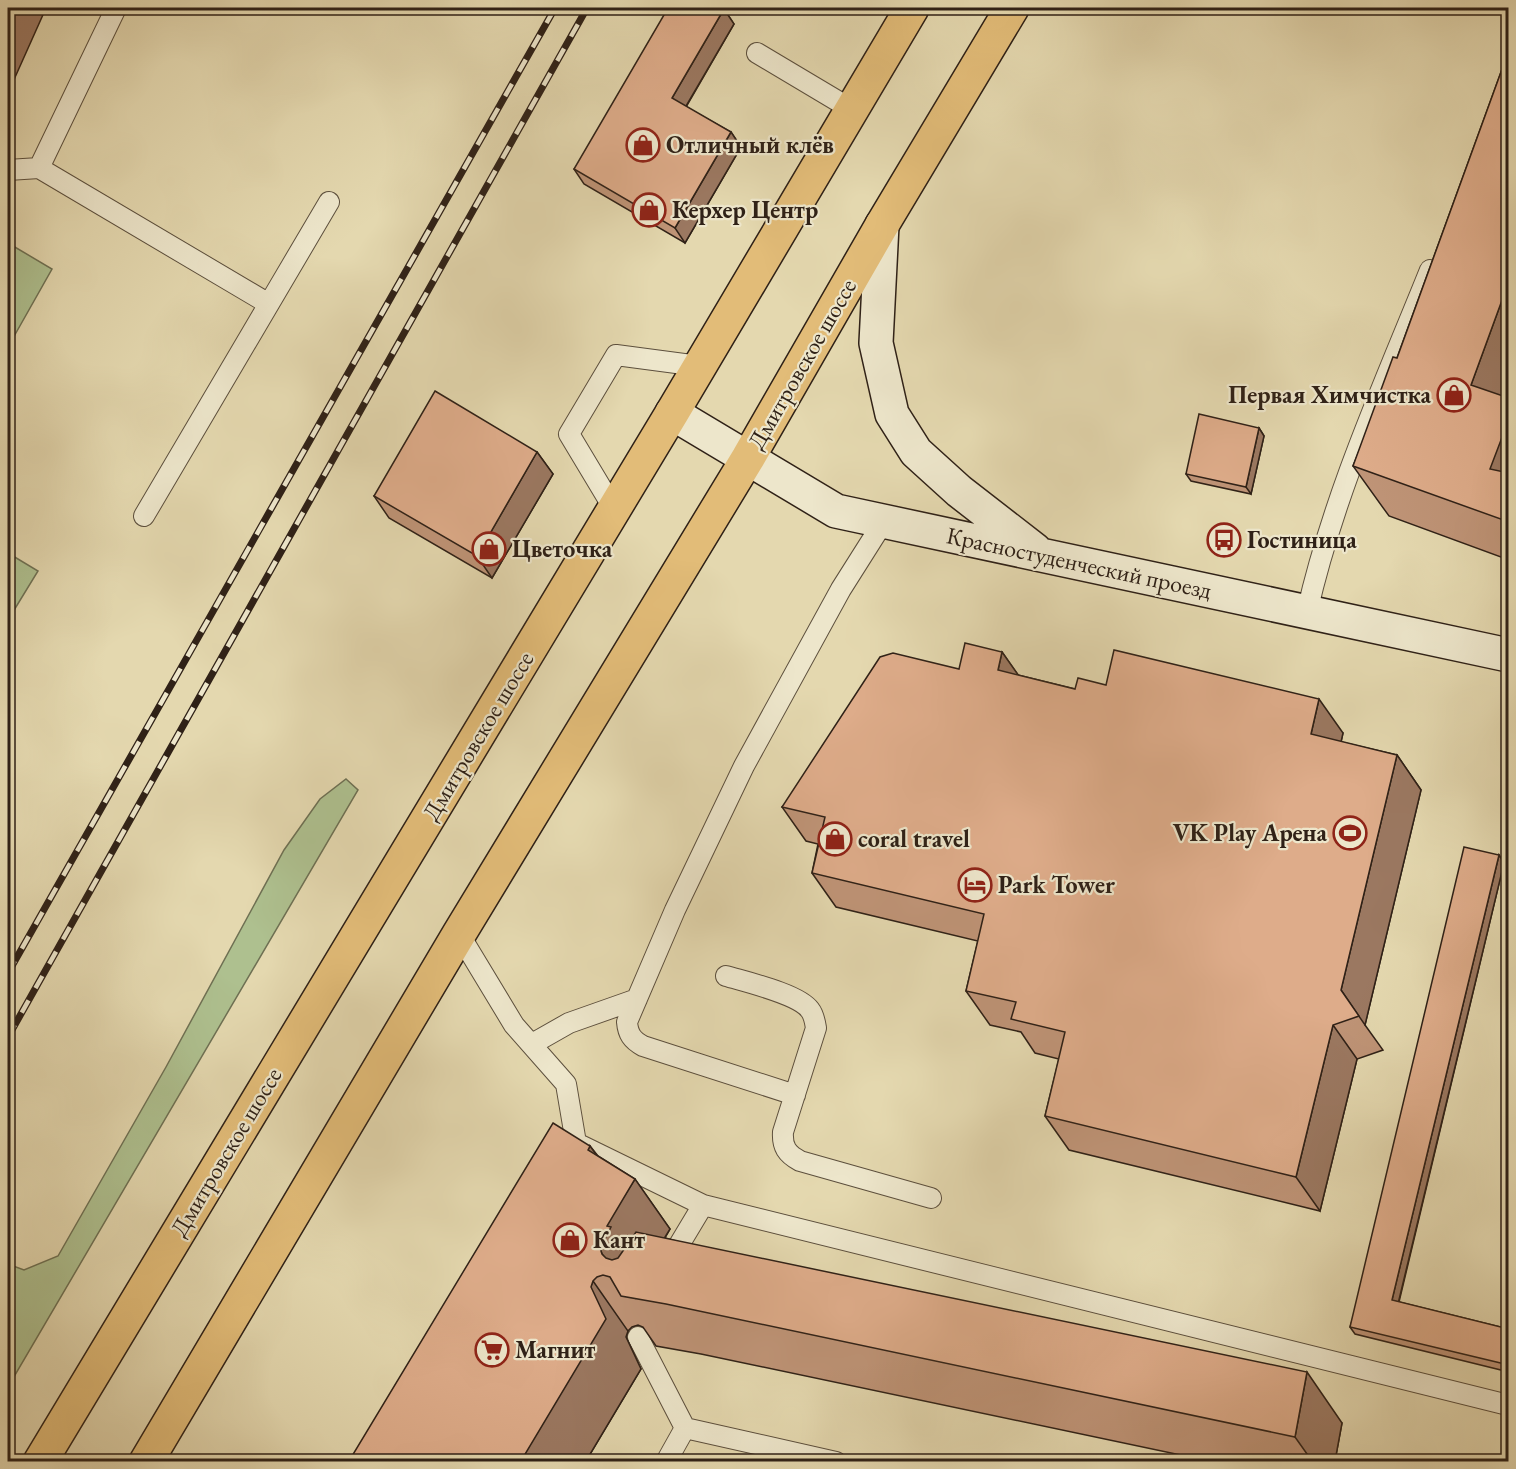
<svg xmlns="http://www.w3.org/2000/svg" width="1516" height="1469" font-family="'EB Garamond',serif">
<rect width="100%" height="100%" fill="#e4d8af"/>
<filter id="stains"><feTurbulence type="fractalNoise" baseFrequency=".00333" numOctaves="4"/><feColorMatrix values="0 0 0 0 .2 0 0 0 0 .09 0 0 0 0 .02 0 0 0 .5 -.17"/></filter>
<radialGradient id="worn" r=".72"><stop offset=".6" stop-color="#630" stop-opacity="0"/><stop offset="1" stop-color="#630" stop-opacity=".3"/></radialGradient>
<path fill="#aec08f" stroke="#6e7053" stroke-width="1.5" d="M8 243 52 269 8 347Z
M8 553 38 571 8 620Z
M346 779 358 790 8 1387V1264L24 1270 58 1256 166 1067 284 850 320 799Z"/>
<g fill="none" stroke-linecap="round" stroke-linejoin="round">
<g stroke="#5c4f3d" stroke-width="22">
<path id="lane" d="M757 53 851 109
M39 168 269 304
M8 170 39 168 116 8
M614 509 569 434 616 355 699 366
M144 516 329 202
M1307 612C1334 493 1385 382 1430 270
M459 934 514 1025 566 1084 576 1143 570 1152
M726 976C746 982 799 994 810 1010 814 1015 815 1022 816 1028L783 1132C782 1147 787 1154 800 1161L931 1198
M532 1044 569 1023 637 999
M795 1095 643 1046C632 1040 628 1034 627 1022L675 910 744 766 841 589 884 521
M576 1143 703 1205 1508 1405
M667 1265 703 1205
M638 1337 685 1428
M666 1462 685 1428 836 1462"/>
</g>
<g stroke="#2f2117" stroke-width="36">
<path id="secondary" d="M882 225 876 343 892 414 916 452 959 491 1035 550
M672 413 836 511 1508 655"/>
</g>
<g stroke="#2f2117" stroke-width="36">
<path id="primary" d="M40 1462 672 413 912 8
M146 1462 459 934 748 458 882 225 1012 8"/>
</g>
<use href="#lane" stroke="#ede6cb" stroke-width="20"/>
<use href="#secondary" stroke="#ede6cb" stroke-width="33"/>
<use href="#primary" stroke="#e2bc78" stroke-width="33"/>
<g stroke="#2f2117" stroke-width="7">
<path id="rail" d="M8 973 555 8
M8 1037 587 8"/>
</g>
<use href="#rail" stroke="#ede6cb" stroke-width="4.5" stroke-dasharray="14" stroke-linecap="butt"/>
</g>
<path fill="#bf9477" stroke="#2f2117" stroke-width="1.5" d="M724 9 734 24 686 107 731 132 741 147 685 243 584 184 574 169Z
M1509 50V560L1389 516 1353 466 1397 358Z
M1259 428 1264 436 1251 494 1191 481 1186 474Z
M537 452 553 474 492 578 389 518 374 496Z
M1002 652 1018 675 1075 689 1106 685 1343 733 1341 742 1397 755 1421 790 1365 1025 1383 1050 1357 1059 1320 1211 1069 1150 1045 1116 1059 1059 1035 1053 1021 1032 990 1025 966 991 978 941 836 907 812 873 818 844 806 841 782 807 959 669Z
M1499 855 1504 863 1399 1302 1509 1329V1372L1355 1334 1350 1327Z
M590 1146 598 1156 635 1179 670 1229 665 1238 1342 1423 1335 1461H1209L701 1354 656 1346 643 1327 638 1325 632 1327 628 1331 626 1337 641 1369 586 1461Z"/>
<path fill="#9b7861" stroke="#2f2117" stroke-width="1.5" d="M8 8H46L8 93Z
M724 9 734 24 682 113 672 98Z
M731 132 741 147 685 243 675 228Z
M1509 281V495L1490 469 1471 385Z
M1259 428 1264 436 1251 494 1246 487Z
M537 452 553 474 492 578 477 556Z
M1002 652 1026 686 998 670Z
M1319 699 1343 733 1335 769 1311 734Z
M1397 755 1421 790 1365 1025 1341 990Z
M1499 855 1504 863 1397 1308 1392 1300Z
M1333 1025 1357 1059 1320 1211 1296 1177Z
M590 1146 625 1195 635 1179 670 1229 643 1273 635 1298 602 1254 600 1248 607 1226 588 1150Z
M593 1281 628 1331 626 1337 641 1369 586 1461H521Z
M1307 1372 1342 1423 1335 1461H1312L1295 1437Z"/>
<path fill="#deac8a" stroke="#2f2117" stroke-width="1.5" d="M668 8H720L724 9 672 98 731 132 675 228 574 169Z
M1509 50V281L1471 385 1509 398V419L1490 469 1509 473V522L1353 466 1393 357 1397 358Z
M435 391 537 452 477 556 374 496Z
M1199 414 1259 428 1246 487 1186 474Z
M965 643 1002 652 998 670 1075 689 1078 678 1106 685 1114 650 1319 699 1311 734 1397 755 1341 990 1359 1016 1333 1025 1296 1177 1045 1116 1065 1032 1011 1019 1016 1002 966 991 984 914 812 873 825 817 782 807 880 657 893 653 959 669Z
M1464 847 1499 855 1392 1300 1509 1329V1365L1350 1327Z
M553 1123 590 1146 588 1150 635 1179 607 1226 611 1227 600 1248 602 1254 606 1258 612 1260 618 1258 636 1232 1307 1372 1295 1437 666 1304 621 1296 610 1277 603 1275 597 1277 593 1281 591 1287 606 1319 521 1461H349Z"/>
<defs>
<g id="shop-ring" transform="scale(1.725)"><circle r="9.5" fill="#ede6cb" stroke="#8f2418" stroke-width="1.5"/><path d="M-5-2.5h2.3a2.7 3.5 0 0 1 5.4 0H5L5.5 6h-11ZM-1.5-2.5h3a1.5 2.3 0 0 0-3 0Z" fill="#8f2418"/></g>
<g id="bus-ring" transform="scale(1.725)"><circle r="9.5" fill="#ede6cb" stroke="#8f2418" stroke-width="1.5"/><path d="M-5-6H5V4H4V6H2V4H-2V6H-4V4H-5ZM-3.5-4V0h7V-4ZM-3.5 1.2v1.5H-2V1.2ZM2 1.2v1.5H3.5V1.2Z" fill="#8f2418"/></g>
<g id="stadium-ring" transform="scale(1.725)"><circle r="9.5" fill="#ede6cb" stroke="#8f2418" stroke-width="1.5"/><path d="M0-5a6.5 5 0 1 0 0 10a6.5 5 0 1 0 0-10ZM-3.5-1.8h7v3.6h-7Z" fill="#8f2418"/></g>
<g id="hotel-ring" transform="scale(1.725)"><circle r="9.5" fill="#ede6cb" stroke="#8f2418" stroke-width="1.5"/><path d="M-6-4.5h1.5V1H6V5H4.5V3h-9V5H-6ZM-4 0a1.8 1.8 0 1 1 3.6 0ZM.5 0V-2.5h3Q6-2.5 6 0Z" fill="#8f2418"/></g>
<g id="supermarket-ring" transform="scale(1.725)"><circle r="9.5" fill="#ede6cb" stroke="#8f2418" stroke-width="1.5"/><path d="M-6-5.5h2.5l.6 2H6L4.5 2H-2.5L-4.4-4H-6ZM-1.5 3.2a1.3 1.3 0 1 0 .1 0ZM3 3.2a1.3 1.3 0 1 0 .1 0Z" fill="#8f2418"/></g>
</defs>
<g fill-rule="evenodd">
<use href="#shop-ring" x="643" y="145"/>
<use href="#shop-ring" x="649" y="210"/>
<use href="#shop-ring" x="1454" y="395"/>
<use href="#bus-ring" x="1224" y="540"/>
<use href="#shop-ring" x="489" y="549"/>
<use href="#stadium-ring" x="1350" y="833"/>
<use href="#shop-ring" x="835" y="839"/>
<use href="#hotel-ring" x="975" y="885"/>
<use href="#shop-ring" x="570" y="1240"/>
<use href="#supermarket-ring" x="492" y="1350"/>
</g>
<g text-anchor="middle" stroke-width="4.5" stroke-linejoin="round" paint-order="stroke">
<g font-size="24" font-weight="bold" fill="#2f2117" stroke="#ede6cb" text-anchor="start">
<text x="666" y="153">Отличный клёв</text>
<text x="672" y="218">Керхер Центр</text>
<text x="1431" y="403" text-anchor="end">Первая Химчистка</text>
<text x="1247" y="548">Гостиница</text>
<text x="512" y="557">Цветочка</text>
<text x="1327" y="841" text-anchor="end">VK Play Арена</text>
<text x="858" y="847">coral travel</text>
<text x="998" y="893">Park Tower</text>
<text x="593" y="1248">Кант</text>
<text x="515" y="1358">Магнит</text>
</g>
<g font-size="24" fill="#2f2117" stroke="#ede6cb">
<text transform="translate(802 364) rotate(-60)" y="8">Дмитровское шоссе</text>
<text transform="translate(1079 563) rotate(12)" y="8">Красностуденческий проезд</text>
<text transform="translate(478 736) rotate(-59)" y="8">Дмитровское шоссе</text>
<text transform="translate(226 1152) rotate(-59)" y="8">Дмитровское шоссе</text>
</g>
</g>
<rect width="1516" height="1469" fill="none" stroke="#e4d8af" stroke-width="30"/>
<rect x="9" y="9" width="1498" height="1451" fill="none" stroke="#2f2117" stroke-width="3"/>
<rect x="15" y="15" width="1486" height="1439" fill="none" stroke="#2f2117" stroke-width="1.5"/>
<rect width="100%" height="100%" filter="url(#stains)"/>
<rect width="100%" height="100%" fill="url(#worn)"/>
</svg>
